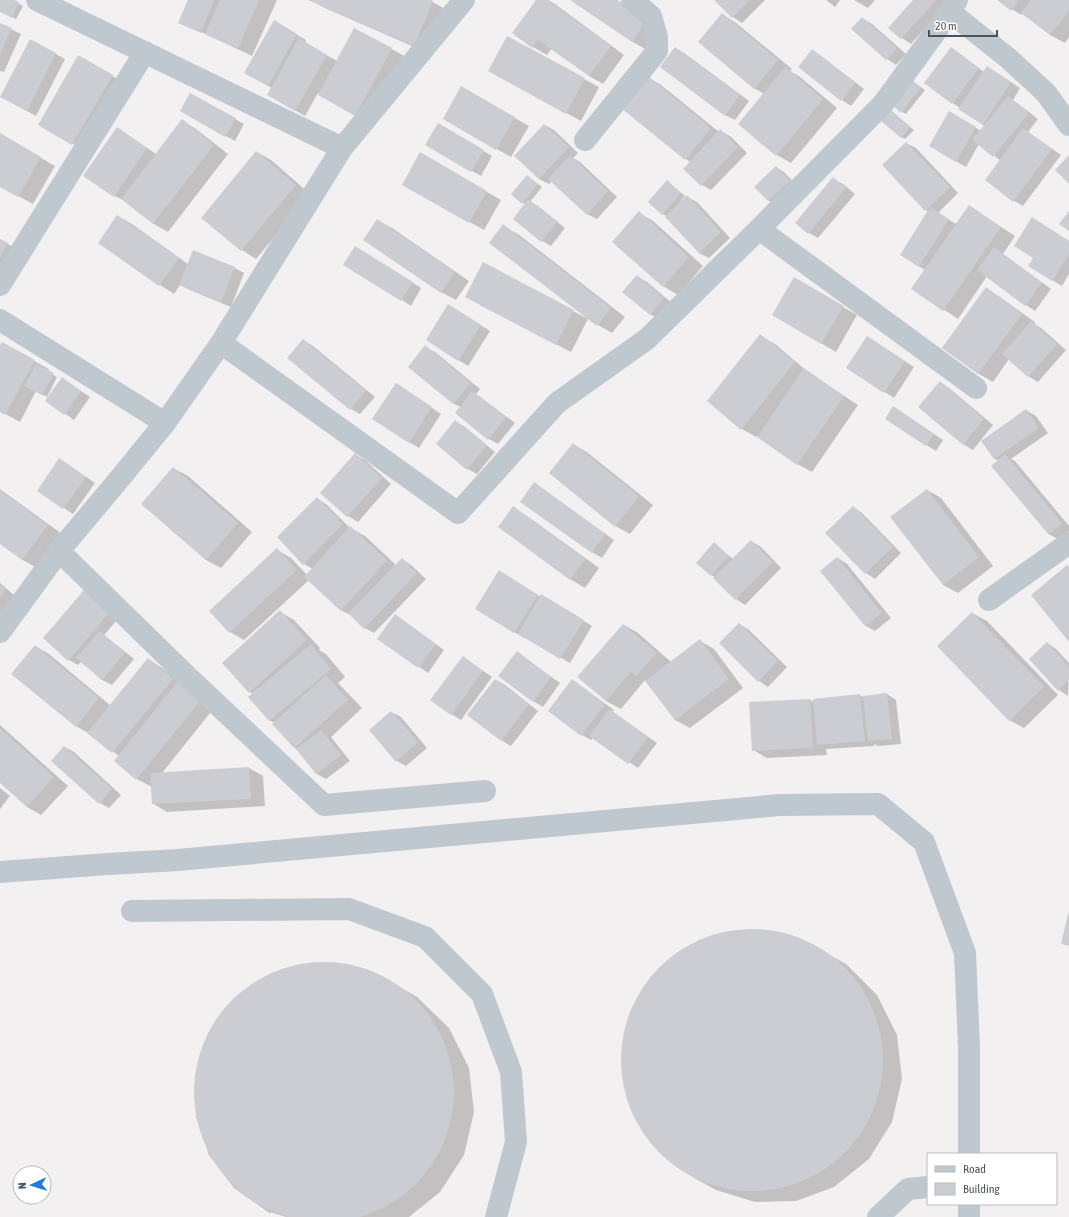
<svg xmlns="http://www.w3.org/2000/svg" width="1069" height="1217" font-family="'Asap Condensed',sans-serif">
<rect width="100%" height="100%" fill="#f3f0f1"/>
<path fill="#0003" d="M0 0H12L23 6 16 19 0 11Z
M189 0H277L252 56 180 22Z
M310 0H429L447 10 428 53 325 8Z
M537 0H548L555 4 624 55 603 84 589 76 552 48 547 55 533 47 513 33Z
M572 0H617L661 30 647 50 633 42Z
M715 0H765L742 23 733 17Z
M826 0H840L835 7Z
M854 0H875L868 8Z
M914 0H950L911 44 902 38 890 27Z
M999 0H1069V37L1065 43 1050 35 1023 13 1021 15Z
M722 14 736 23 792 69 790 71 800 77 837 108 791 163 777 155 740 124 764 94 754 88Z
M862 18 872 24 906 54 896 65 887 59 852 29Z
M274 22 306 40 305 43 337 61 355 29 406 57 370 123 318 93 305 116 268 94 272 88 245 73Z
M0 24 21 34 4 72 0 71Z
M507 37 599 87 581 121 504 79Z
M30 40 65 59 36 116 1 97Z
M675 48 684 53 749 101 735 120 725 115Z
M951 48 960 54 984 72 997 73 1020 88 1013 100 1038 119 1028 132 1061 155 1023 206 1014 201 1001 161 979 144 966 167 930 146 950 112 981 131 985 126 953 103Z
M812 51 821 56 864 89 851 106 842 100 799 67Z
M79 57 126 84 87 152 39 124Z
M647 77 661 85 719 132 720 131 730 136 747 153 711 190 702 185 690 162 622 108Z
M916 84 925 90 906 114 902 112Z
M461 87 529 126 511 157 444 119Z
M190 94 244 124 235 141 181 111Z
M891 111 914 130 905 139 901 137Z
M182 120 196 129 228 154 168 232 154 224 125 201 115 196 85 176 117 128 156 154Z
M438 124 492 156 481 176 426 144Z
M545 125 554 130 578 153 573 158 580 162 617 197 597 219 587 214 552 181 549 184 539 179 516 156Z
M0 134 55 166 33 204 0 186Z
M906 143 916 148 958 193 938 213 956 224 969 206 1015 236 1003 254 1051 289 1035 311 1026 305 987 276 958 319 912 288 925 270 901 255 928 211 926 210Z
M257 152 271 160 310 194 256 259 242 250 203 218Z
M420 154 501 200 484 230 403 184Z
M776 167 785 173 798 187 779 206 769 201 756 187Z
M527 176 542 187 530 202 538 206 565 228 551 246 542 241 526 204 523 203Z
M833 179 843 184 855 194 818 238 809 233Z
M667 181 685 196 681 200 682 202 687 197 697 202 730 238 709 258 699 253 667 216 662 214Z
M639 213 653 221 703 266 678 295 663 286Z
M118 216 132 224 188 264 235 268 244 273 231 307 190 290 180 285 174 294 160 285 99 243Z
M377 220 392 228 469 281 456 300 441 292Z
M503 226 518 234 625 317 612 333 598 325 491 243Z
M0 240 17 249 0 275Z
M1069 241V274L1062 286 1052 280Z
M365 253 421 288 411 306 402 300Z
M637 276 647 282 673 304 660 320 650 314Z
M794 279 857 315 836 352 773 315Z
M986 289 1000 297 1036 323 1034 324 1041 328 1066 350 1038 382 1028 376 1009 359 993 382 979 374 943 347Z
M480 305 573 311 588 319 571 352Z
M458 311 490 331 468 366 427 340Z
M760 336 775 344 808 372 858 405 812 472 797 464 757 436 756 437 742 429Z
M868 337 914 367 894 398 847 368Z
M303 340 313 346 375 397 360 414 351 409Z
M0 347 34 361 49 369 47 371 57 377 47 397 36 391 20 422 0 411Z
M425 347 435 352 480 389 476 394 515 423 498 444 489 439 456 413 461 407 454 404 409 367Z
M62 378 90 397 74 420 46 400Z
M940 382 949 388 993 425 973 450 963 444Z
M406 390 441 414 419 448 409 442Z
M1026 410 1036 416 1048 433 1011 459 1015 461 1069 526V531L1059 540 1049 534 999 461 995 459 983 441Z
M903 413 943 440 936 451 886 419Z
M455 421 465 427 495 452 477 474 468 469 437 444Z
M573 444 588 453 653 505 630 534 615 526Z
M355 455 365 460 391 484 358 522 348 516 322 492Z
M60 459 95 483 73 514 38 491Z
M173 468 188 476 252 532 221 568 206 560 142 504Z
M0 489 62 534 37 568 23 560 0 543Z
M543 489 614 540 602 558 592 552Z
M927 490 941 498 993 566 958 593 943 585Z
M317 499 326 504 350 528 365 536 396 565 402 559 411 565 426 579 374 633 365 628 352 616 341 610 309 580 244 640 230 632 277 550 291 558 307 575 313 569 304 564Z
M853 507 862 513 901 553 875 579 866 573Z
M513 508 527 516 599 568 585 588 570 579Z
M751 541 761 547 781 568 745 605 736 599 715 577 711 575 714 544 733 559Z
M838 558 847 564 891 618 875 631 866 626 822 571Z
M509 577 541 597 551 601 592 626 570 663 525 636 524 638 514 632 477 608Z
M0 583 15 596 0 613Z
M84 591 118 619 104 635 134 659 112 685 102 680 82 661 78 665 69 660Z
M280 612 294 620 320 648 319 650 326 654 345 677 338 683 362 708 331 737 350 761 326 779 317 774 298 749 295 748 274 724 275 723 269 720 253 694 250 692 224 663Z
M972 613 987 621 1058 695 1024 728 1009 720Z
M395 615 444 650 428 673 379 638Z
M739 624 748 629 787 667 768 687 759 681 720 643Z
M624 625 638 633 671 662 700 641 714 649 743 688 690 728 675 720 645 680 621 709 606 701 579 676Z
M1047 643 1056 649 1069 663 1068 696 1059 690Z
M35 646 49 654 111 706 148 659 162 668 214 708 162 773 249 768 263 776 265 806 167 812 152 803V787L137 779 119 756 88 733 76 726Z
M517 653 560 683 543 707 533 701Z
M463 657 492 677 461 720 451 714Z
M496 680 505 685 538 711 511 746 501 740Z
M581 686 614 710 613 712 657 743 638 768 593 738 591 740 582 735 550 711Z
M887 694 896 700 901 744 878 746 874 744V746L826 749 827 755 767 758 753 750 810 700 814 702 860 695 863 697Z
M391 712 401 717 427 748 406 766 397 761Z
M0 725 68 786 41 815 27 807 0 782Z
M65 747 74 752 121 795 109 808 100 803Z
M0 788 10 796 0 809Z
M742 930 786 934 826 953 846 964 877 995 897 1035 902 1079 892 1122 869 1159 834 1187 796 1201 755 1202 716 1190 696 1179 662 1155 638 1122 624 1084 623 1043 636 1001 663 965 699 940Z
M314 963 358 967 398 986 417 997 449 1028 469 1068 474 1112 464 1155 440 1192 409 1217H286L270 1212 271 1214 234 1188 209 1155 196 1117 195 1076 208 1033 234 998 271 973Z"/>
<path fill="#cbcdd2" d="M0 0H14L19 2 12 18 0 12Z
M188 0H214L201 33 178 23Z
M220 0H259L238 49 205 34Z
M308 0H431L433 1 414 46Z
M536 0H548L611 46 589 76 538 40 532 48 512 33Z
M570 0H617L647 21 632 42Z
M714 0H750L732 18Z
M913 0H936L901 39 888 28Z
M997 0H1019L1011 11Z
M1031 0H1069V11L1050 35 1021 13Z
M722 13 778 60 754 89 698 42Z
M862 17 897 48 886 60 851 29Z
M274 20 297 34 268 86 244 73Z
M0 23 12 28 0 54Z
M354 28 392 48 355 116 318 95Z
M507 36 585 78 566 114 488 71Z
M299 38 327 55 295 111 267 95Z
M30 39 56 53 27 111 0 97Z
M675 47 740 95 725 116 660 67Z
M951 47 979 68 952 104 924 83Z
M812 49 855 83 841 101 798 67Z
M78 55 113 75 72 145 38 125Z
M987 66 1011 82 983 125 958 109Z
M785 67 823 99 776 156 738 124Z
M647 75 711 128 685 160 621 108Z
M912 80 921 87 901 113 892 105Z
M461 86 515 117 496 150 443 119Z
M190 93 236 118 225 137 180 111Z
M1008 96 1029 113 993 157 972 140Z
M891 110 910 127 901 138 881 121Z
M949 111 976 127 956 162 929 146Z
M182 119 214 145 153 224 121 199Z
M438 123 484 150 471 172 425 145Z
M544 124 569 147 539 179 514 156Z
M117 127 147 148 114 197 83 176Z
M1023 128 1052 149 1013 202 985 180Z
M720 129 738 147 701 186 683 169Z
M0 133 41 157 18 197 0 187Z
M906 142 950 187 925 211 882 165Z
M256 151 296 185 241 251 201 218Z
M420 152 487 191 469 223 402 185Z
M570 155 608 191 587 215 548 179Z
M1069 155V184L1055 170Z
M776 166 790 181 768 201 754 187Z
M527 175 538 184 522 204 511 194Z
M833 177 846 188 808 234 795 223Z
M667 180 681 193 662 215 648 202Z
M687 195 721 232 699 253 665 217Z
M528 199 557 222 541 242 513 219Z
M969 205 1001 227 943 311 911 289Z
M930 207 949 219 919 267 900 255Z
M639 211 689 257 663 287 612 242Z
M1069 211V231L1059 224Z
M117 215 179 258 159 286 98 243Z
M1032 217 1069 241V254L1052 281 1028 266 1033 258 1014 246Z
M377 219 455 272 441 293 363 240Z
M503 224 611 308 597 326 489 243Z
M0 239 8 243 0 258Z
M355 246 413 282 401 301 343 265Z
M994 247 1042 283 1025 306 977 270Z
M193 250 235 267 221 302 179 285Z
M483 262 574 310 556 345 465 297Z
M637 275 664 298 650 315 622 292Z
M794 277 844 306 821 344 772 315Z
M986 287 1022 314 978 374 942 348Z
M448 304 481 325 458 361 426 340Z
M1031 321 1057 344 1028 377 1002 354Z
M760 334 795 362 741 430 707 401Z
M867 336 905 361 884 393 846 368Z
M303 339 366 391 350 410 287 358Z
M2 342 35 360 5 415 0 412V345Z
M425 345 471 383 453 404 408 367Z
M36 364 54 373 42 395 24 386Z
M804 368 844 396 797 465 757 437Z
M62 377 81 391 64 415 45 401Z
M940 381 984 419 963 445 918 407Z
M396 383 432 407 409 443 372 419Z
M472 391 506 417 488 440 455 413Z
M893 406 934 434 926 446 885 419Z
M1026 409 1039 428 994 459 981 441Z
M455 420 487 445 467 470 436 444Z
M573 443 639 496 615 527 549 473Z
M355 453 382 478 347 517 320 493Z
M1005 454 1062 523 1049 535 991 466Z
M59 458 86 477 63 509 37 491Z
M173 467 238 523 206 560 141 504Z
M534 482 605 534 592 553 520 502Z
M927 489 979 557 943 585 890 517Z
M0 490 48 525 22 560 0 544Z
M317 497 343 524 303 565 277 537Z
M513 506 585 559 570 580 498 527Z
M853 506 893 547 865 574 825 533Z
M350 526 387 560 341 611 304 577Z
M751 540 773 562 735 600 713 578Z
M714 542 729 556 711 576 696 563Z
M277 548 297 570 229 633 209 611Z
M837 557 882 613 865 626 820 571Z
M402 558 417 573 364 629 348 613Z
M1067 565 1069 567V642L1031 595Z
M499 570 538 595 514 633 475 609Z
M0 585 6 590 0 596Z
M84 590 109 613 68 661 43 638Z
M541 594 584 620 560 659 518 634Z
M280 610 307 640 249 693 222 663Z
M972 612 1044 687 1009 721 937 646Z
M395 614 436 644 418 668 377 639Z
M739 623 778 661 758 682 719 643Z
M623 624 657 653 636 676 631 672 606 701 577 677Z
M100 631 125 653 102 680 76 658Z
M700 639 729 679 675 720 645 681Z
M1047 642 1069 667V680L1058 691 1029 659Z
M311 644 331 669 269 721 248 697Z
M35 645 99 698 76 727 11 674Z
M517 651 551 677 533 702 498 676Z
M463 656 483 671 451 715 430 700Z
M148 658 173 679 112 753 87 733Z
M326 675 348 700 294 748 272 724Z
M495 679 529 704 501 741 467 715Z
M572 679 605 704 581 736 548 711Z
M178 681 201 700 136 780 114 761Z
M887 693 892 739 868 741 863 696Z
M860 694 865 741 817 745 813 699Z
M810 699 813 748 752 751 749 702Z
M609 709 648 737 628 764 589 736Z
M391 711 418 742 396 762 369 730Z
M0 728 54 777 27 807 0 783Z
M321 730 341 755 316 774 296 749Z
M64 746 112 789 99 804 51 761Z
M249 767 251 799 152 804 150 773Z
M1068 914H1069V946L1061 944Z
M621 1060a131 131 0 1 1 262 0a131 131 0 1 1-262 0Z
M194 1092a130 130 0 1 1 260 0a130 130 0 1 1-260 0Z"/>
<g fill="none" stroke-linecap="round" stroke-linejoin="round">
<path stroke="#bfc8ce" stroke-width="22" d="M37 0 342 148
M950 12 1008 58 1046 93 1069 125
M585 140 657 51V37L651 16 632 0
M759 229 976 388
M0 285 145 52
M0 320 165 423
M221 343 458 513 557 403 647 339 759 229 883 104 950 12 957 0
M59 551 187 676 324 805 485 791
M989 600 1069 543
M0 632 59 551 116 483 165 423 221 343 342 148 464 0
M0 872 108 864 178 860 780 805 878 804 924 842 965 953 969 1047V1154
M132 911 349 909 425 937 482 994 511 1072 516 1142 496 1217
M969 1204V1217
M878 1217 908 1189 928 1187"/>
</g>
<rect x="927" y="1153" width="130" height="52" fill="#ffffff" stroke="#b6bbbe"/>
<rect x="935" y="1166" width="20" height="6" fill="#bfc8ce" stroke="#b6bbbe"/>
<text x="963" y="1173" font-size="12" fill="#49545d">Road</text>
<rect x="935" y="1183" width="20" height="12" fill="#cbcdd2" stroke="#b6bbbe"/>
<text x="963" y="1193" font-size="12" fill="#49545d">Building</text>
<g transform="translate(32 1185) rotate(266)"><circle r="19" fill="#ffffff" stroke="#b6bbbe"/>
<path d="M0-3L7 15L0 10L-7 15Z" fill="#247bd9"/>
<text y="-6" font-size="11" font-weight="bold" text-anchor="middle" fill="#49545d">N</text>
</g>
<path d="M929 30v6h68v-6" fill="none" stroke="#49545d" stroke-width="2"/>
<text x="935" y="30" font-size="12" fill="#49545d" stroke="#ffffff" stroke-width="3" paint-order="stroke">20 m</text>
</svg>
